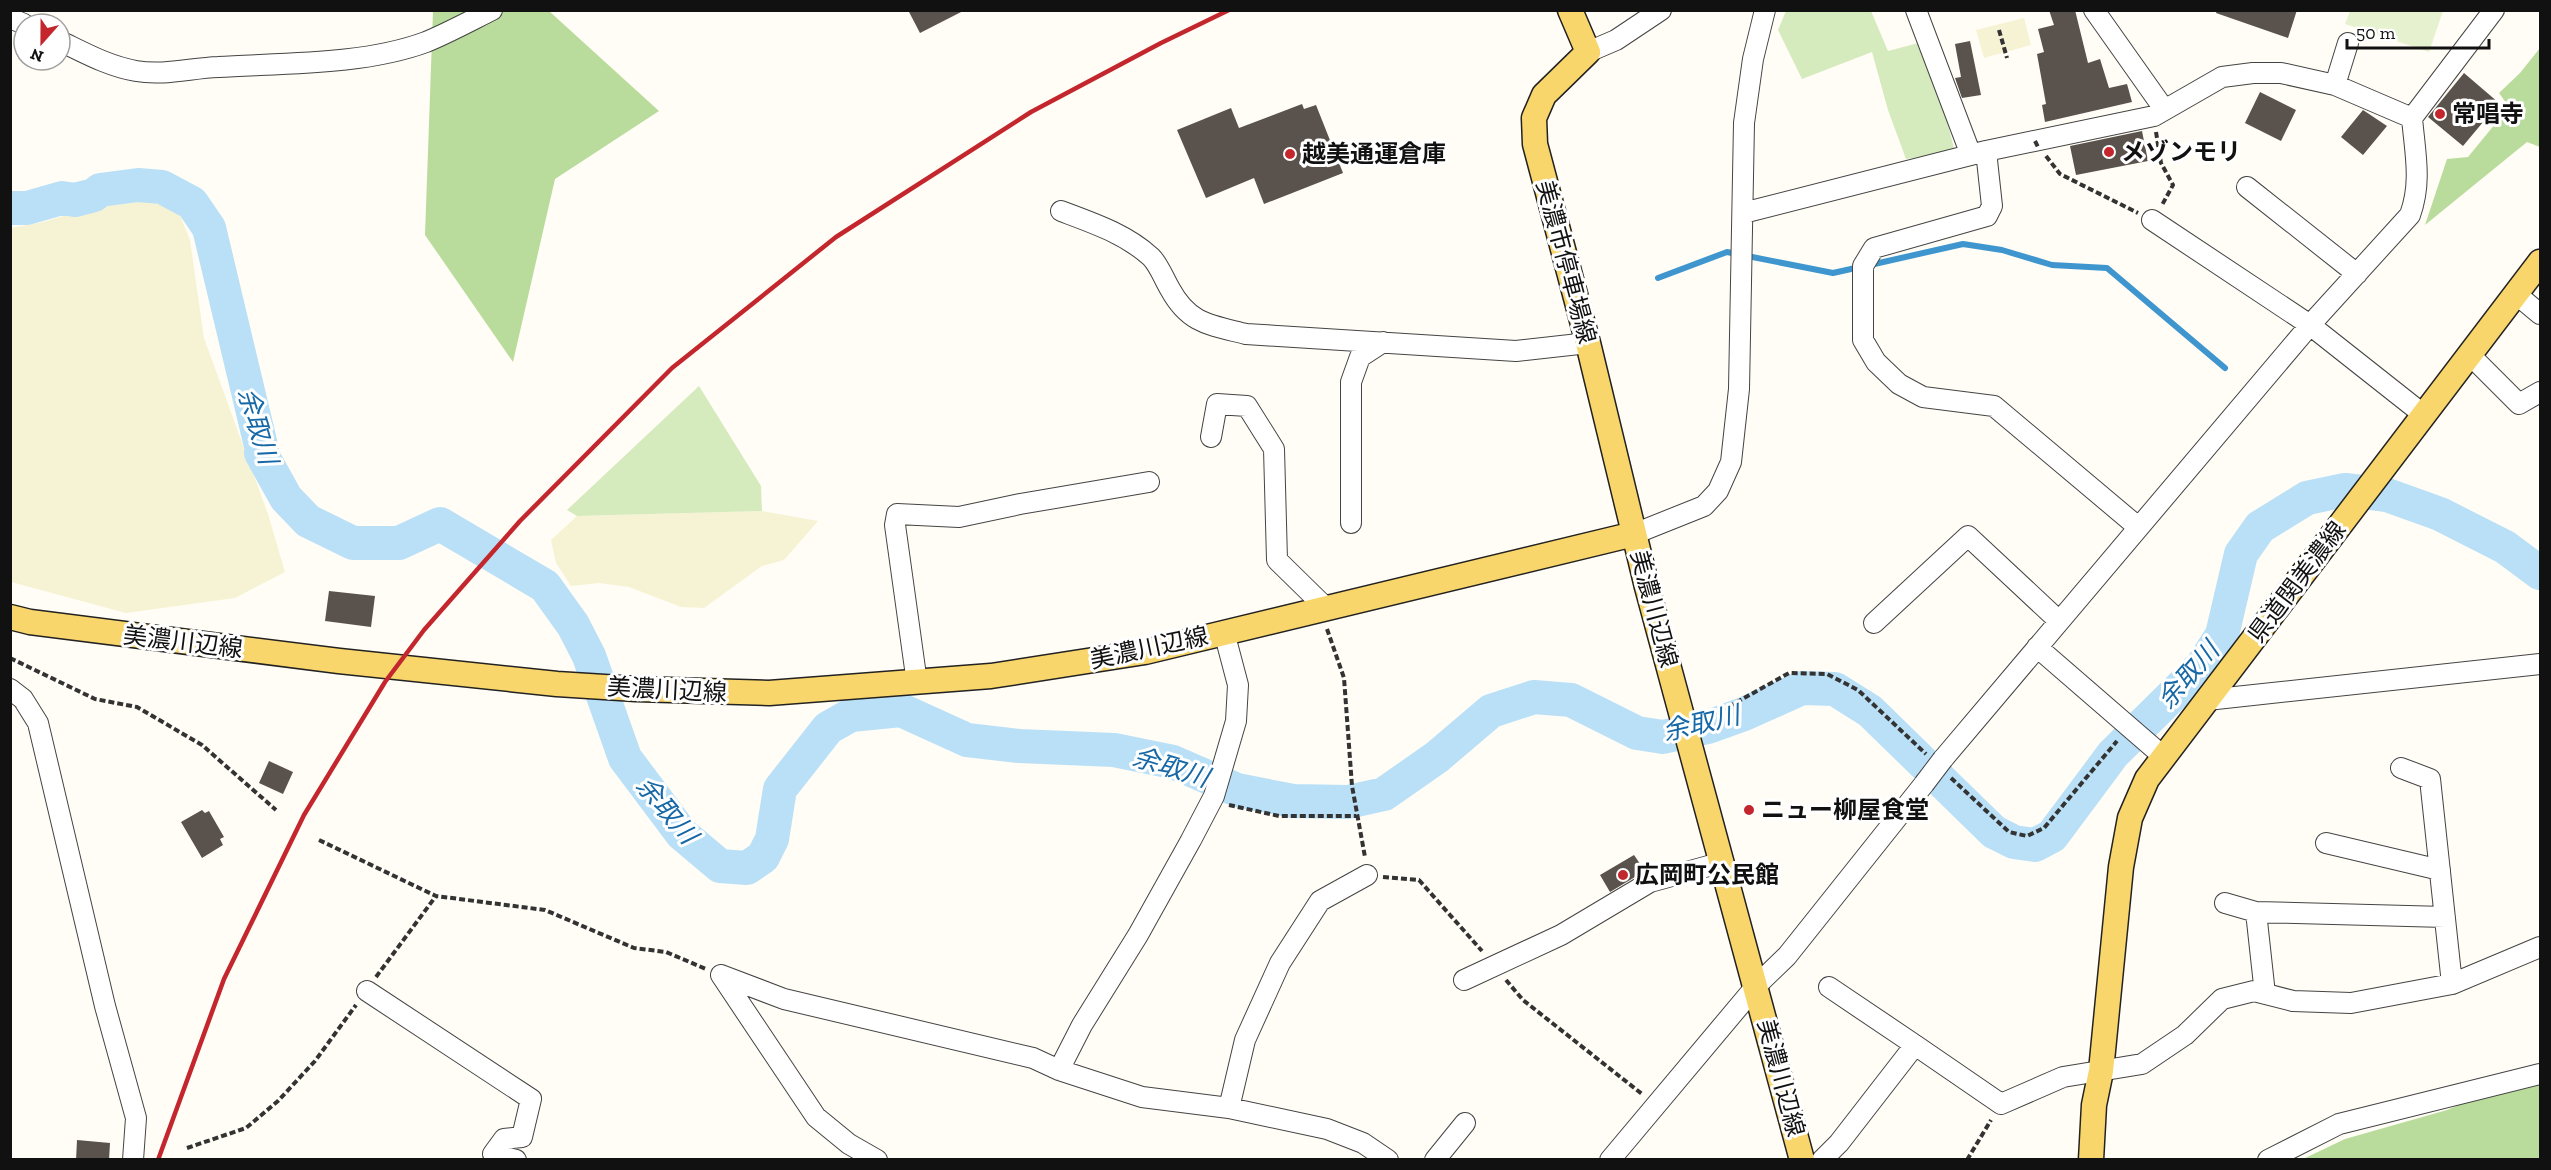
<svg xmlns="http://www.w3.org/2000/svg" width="2551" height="1170" font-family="'Zilla Slab','Noto Sans JP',serif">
<rect width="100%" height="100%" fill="#fffdf5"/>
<path fill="#f6f3d4" d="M2024 18 2031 45 1984 58 1976 30Z
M160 199 178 210 190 240 204 338 268 514 285 572 235 598 126 613 11 582V228L43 222 95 207Z
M762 511 818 521 784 560 762 566 704 608 681 607 629 587 599 583 571 586 556 563 551 540 577 516Z"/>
<path fill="#d5ebbd" d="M1786 11H1871L1888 51 1926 41 1955 152 1906 159 1888 110 1872 52 1802 79 1778 30Z
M699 386 761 486 762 511 577 516 567 510Z"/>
<path fill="#b9dc9c" d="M433 11H549L659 111 555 179 513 362 425 235Z
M2540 48V147L2527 142 2425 225 2447 159 2468 157 2509 107 2499 93 2520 73Z
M2540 1070V1159L2301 1160 2345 1139 2447 1110Z"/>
<path fill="#e6f2cf" d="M2350 11V10L2443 11 2429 52 2345 24Z"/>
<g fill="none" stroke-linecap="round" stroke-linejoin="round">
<path stroke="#3f96cf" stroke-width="6" d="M1870 265 1963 244 2002 250 2052 265 2107 268 2225 368
M1658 278 1727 252 1833 273 1860 267"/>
<path stroke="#b9e0f7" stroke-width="34" d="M10 208H27L62 198 75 200 94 195 100 190 138 185 162 187 192 203 209 228 262 450 261 453 286 498 308 521 353 543H399L440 524 545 586 573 625 589 656 625 758 682 834 720 866 747 868 763 857 772 839 780 789 828 728 851 715 901 710 967 740 1019 746 1114 750 1173 762 1237 790 1293 801 1348 802 1384 794 1437 757 1491 711 1534 697 1571 700 1637 733 1663 737 1708 727 1744 714 1802 688 1835 689 1870 711 1994 832 2014 842 2035 845 2052 836 2113 754 2202 666 2222 635 2241 554 2260 527 2307 498 2345 490 2387 495 2440 514 2505 547 2540 573"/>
</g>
<path fill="#5a524d" d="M908 10H965L920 33Z
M2049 10H2075L2088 63 2100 59 2109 88 2127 84 2132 102 2045 122 2042 105 2046 104 2037 54 2044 52 2038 29 2054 25Z
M2217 10H2297L2288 38 2216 13Z
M1970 41 1981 95 1962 98 1955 78 1961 77 1955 44Z
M2464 73 2499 103 2463 146 2428 117Z
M2260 92 2296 110 2281 141 2245 123Z
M1302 104 1304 109 1316 105 1343 173 1264 204 1254 178 1206 198 1177 130 1231 108 1239 128Z
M2363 110 2387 126 2363 155 2341 137Z
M2142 131 2148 161 2076 175 2070 146Z
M329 591 375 596 371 627 325 621Z
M269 761 293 772 283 794 259 783Z
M202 810 205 813 209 811 224 837 220 839 223 845 202 858 181 822Z
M1634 855 1645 871 1610 892 1600 875Z
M77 1140 110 1143 109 1160H76Z"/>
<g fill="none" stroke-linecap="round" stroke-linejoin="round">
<g stroke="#444" stroke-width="22">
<path id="minor" d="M1916 10 1971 155
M2094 10 2164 109
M10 18 24 24
M60 41C85 53 108 66 136 71 163 76 191 68 218 67 283 63 364 65 426 42 448 33 470 21 492 10
M1588 52 1616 40 1661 10
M2335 85 2348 43
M1986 151 1992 206 1987 216 1874 248 1863 266V340L1876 362 1899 384 1923 397 1994 406 2138 527
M2247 187 2357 274
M1061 211C1093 223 1126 234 1151 257 1159 265 1164 279 1170 289 1189 324 1210 325 1246 334L1516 351 1588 343
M1743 213 1986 151 2154 116 2222 77 2253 73H2281L2335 85 2412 118
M2152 220 2310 325 2424 415
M2516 294 2540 314
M2470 355 2519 404 2540 392
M1211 437 1217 404 1247 406 1274 449 1277 560 1327 609
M1351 523V382L1360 357 1383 342
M1634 534 1704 506 1718 491 1731 462 1739 389 1744 123 1753 59 1765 10
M1874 623 1968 536 2059 621
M2037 647 2164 757
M917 683 895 525 897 514 959 517 1020 504 1149 482
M10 689 23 699 38 723 105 1006 136 1118 133 1160
M2207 700 2540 664
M1943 759 2310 325 2410 215C2422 182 2415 153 2412 118L2494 10
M2401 768 2430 779 2452 984
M2326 843 2440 870
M2225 903 2256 912 2445 917
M2256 912 2265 994
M721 975 784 999 1033 1058 1059 1070 1142 1097 1229 1108 1327 1129 1363 1143 1388 1160
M721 975 816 1117 849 1144 877 1160
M1464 980 1561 935 1650 882 1723 862
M367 991 531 1099 522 1137 504 1139 493 1154 516 1160
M1915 1045 2001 1104 2063 1077 2142 1064 2185 1035 2222 999 2254 991 2293 1001 2351 1003 2452 984 2540 947
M1059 1070 1082 1025 1138 935 1191 840 1214 796 1236 721 1238 685 1224 632
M1229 1108 1245 1040 1280 963 1320 901 1367 875
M1435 1160 1465 1123
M1610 1160 1756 986 1787 956 1924 784
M1822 1160 1839 1143 1915 1045 1829 987
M2268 1160 2339 1124 2540 1074"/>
</g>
<g stroke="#222" stroke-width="27">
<path id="major" d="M1570 10 1588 52 1544 95 1534 118 1535 144 1588 343 1647 587 1802 1160
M10 617 30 622 339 661 557 684 636 689 769 693 991 676 1145 652 1634 534
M2091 1160 2094 1105 2101 1071 2121 867 2130 818 2147 779 2540 262"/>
</g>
<path stroke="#333" stroke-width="4" stroke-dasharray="6 3" stroke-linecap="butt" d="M1999 30 2007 58
M2156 132 2161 163 2173 185 2162 205
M2046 156 2060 174 2138 213
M1327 629 1344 678 1352 786 1365 857
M10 658 95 699 137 707 202 745 276 810
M1703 715 1721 711 1789 673 1827 674 1858 690 1926 754
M1951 778 2009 832 2027 836 2044 828 2117 741
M1229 805 1279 816H1356
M319 840 436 896 545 910 634 948 666 952 706 969
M1383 877 1419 880 1482 951
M376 977 436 896
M1506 980 1523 1000 1642 1094
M187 1148 246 1128 278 1101 315 1061 356 1005
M1967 1160 1991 1120"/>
<use href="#minor" stroke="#fff" stroke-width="20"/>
<use href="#major" stroke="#f9d66b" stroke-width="24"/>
<path stroke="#c4262e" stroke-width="4.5" d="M158 1160 224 979 304 815 385 682 424 630 520 521 672 368 836 237 1031 112 1161 43 1229 10"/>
<g stroke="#444" stroke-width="22" stroke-linecap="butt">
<path id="minor-bridge" d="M1924 784 1943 759"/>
</g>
<path stroke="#333" stroke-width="4" stroke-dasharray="6 3" stroke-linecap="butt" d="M2035 141 2039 149"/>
<use href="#minor-bridge" stroke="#fff" stroke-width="20"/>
</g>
<g fill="#c4262e" stroke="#fff" stroke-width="2">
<circle cx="2440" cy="114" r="6"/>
<circle cx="2109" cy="152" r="6"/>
<circle cx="1290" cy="154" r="6"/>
<circle cx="1749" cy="810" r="6"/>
<circle cx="1623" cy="875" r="6"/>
</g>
<g text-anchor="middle" stroke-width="6" stroke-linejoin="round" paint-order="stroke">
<g font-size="24" font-weight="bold" fill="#111" stroke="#fff" text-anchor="start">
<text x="2452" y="122">常唱寺</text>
<text x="2121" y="160">メゾンモリ</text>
<text x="1302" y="162">越美通運倉庫</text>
<text x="1761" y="818">ニュー柳屋食堂</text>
<text x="1635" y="883">広岡町公民館</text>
</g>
<g font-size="24" fill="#111" stroke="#fff">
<text transform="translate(1566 262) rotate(75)" y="8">美濃市停車場線</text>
<text transform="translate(2297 582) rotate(-53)" y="8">県道関美濃線</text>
<text transform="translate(1654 609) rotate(75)" y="8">美濃川辺線</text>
<text transform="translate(183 642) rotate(7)" y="8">美濃川辺線</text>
<text transform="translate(1149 648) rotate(-12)" y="8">美濃川辺線</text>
<text transform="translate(667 690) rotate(3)" y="8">美濃川辺線</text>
<text transform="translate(1781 1078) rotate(75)" y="8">美濃川辺線</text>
</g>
<g font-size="26" font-style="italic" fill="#1768a6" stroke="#fff">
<text transform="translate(258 426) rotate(73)" y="9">余取川</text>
<text transform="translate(2188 675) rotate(-49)" y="9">余取川</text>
<text transform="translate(1701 723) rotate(-13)" y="9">余取川</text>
<text transform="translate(1171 767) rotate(17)" y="9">余取川</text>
<text transform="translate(667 810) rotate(50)" y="9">余取川</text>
</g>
</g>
<rect width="2551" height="1170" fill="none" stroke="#111111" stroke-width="24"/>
<g transform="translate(42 42) rotate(201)"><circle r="28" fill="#ffffff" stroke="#a0a0a0" stroke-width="1.5"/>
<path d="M0-4.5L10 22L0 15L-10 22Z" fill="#c4262e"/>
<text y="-9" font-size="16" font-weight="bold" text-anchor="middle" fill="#111111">N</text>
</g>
<path d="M2347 39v9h142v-9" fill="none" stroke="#111111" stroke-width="3"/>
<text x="2356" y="39" font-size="18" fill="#111111" stroke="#ffffff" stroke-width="4.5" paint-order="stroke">50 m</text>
</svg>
